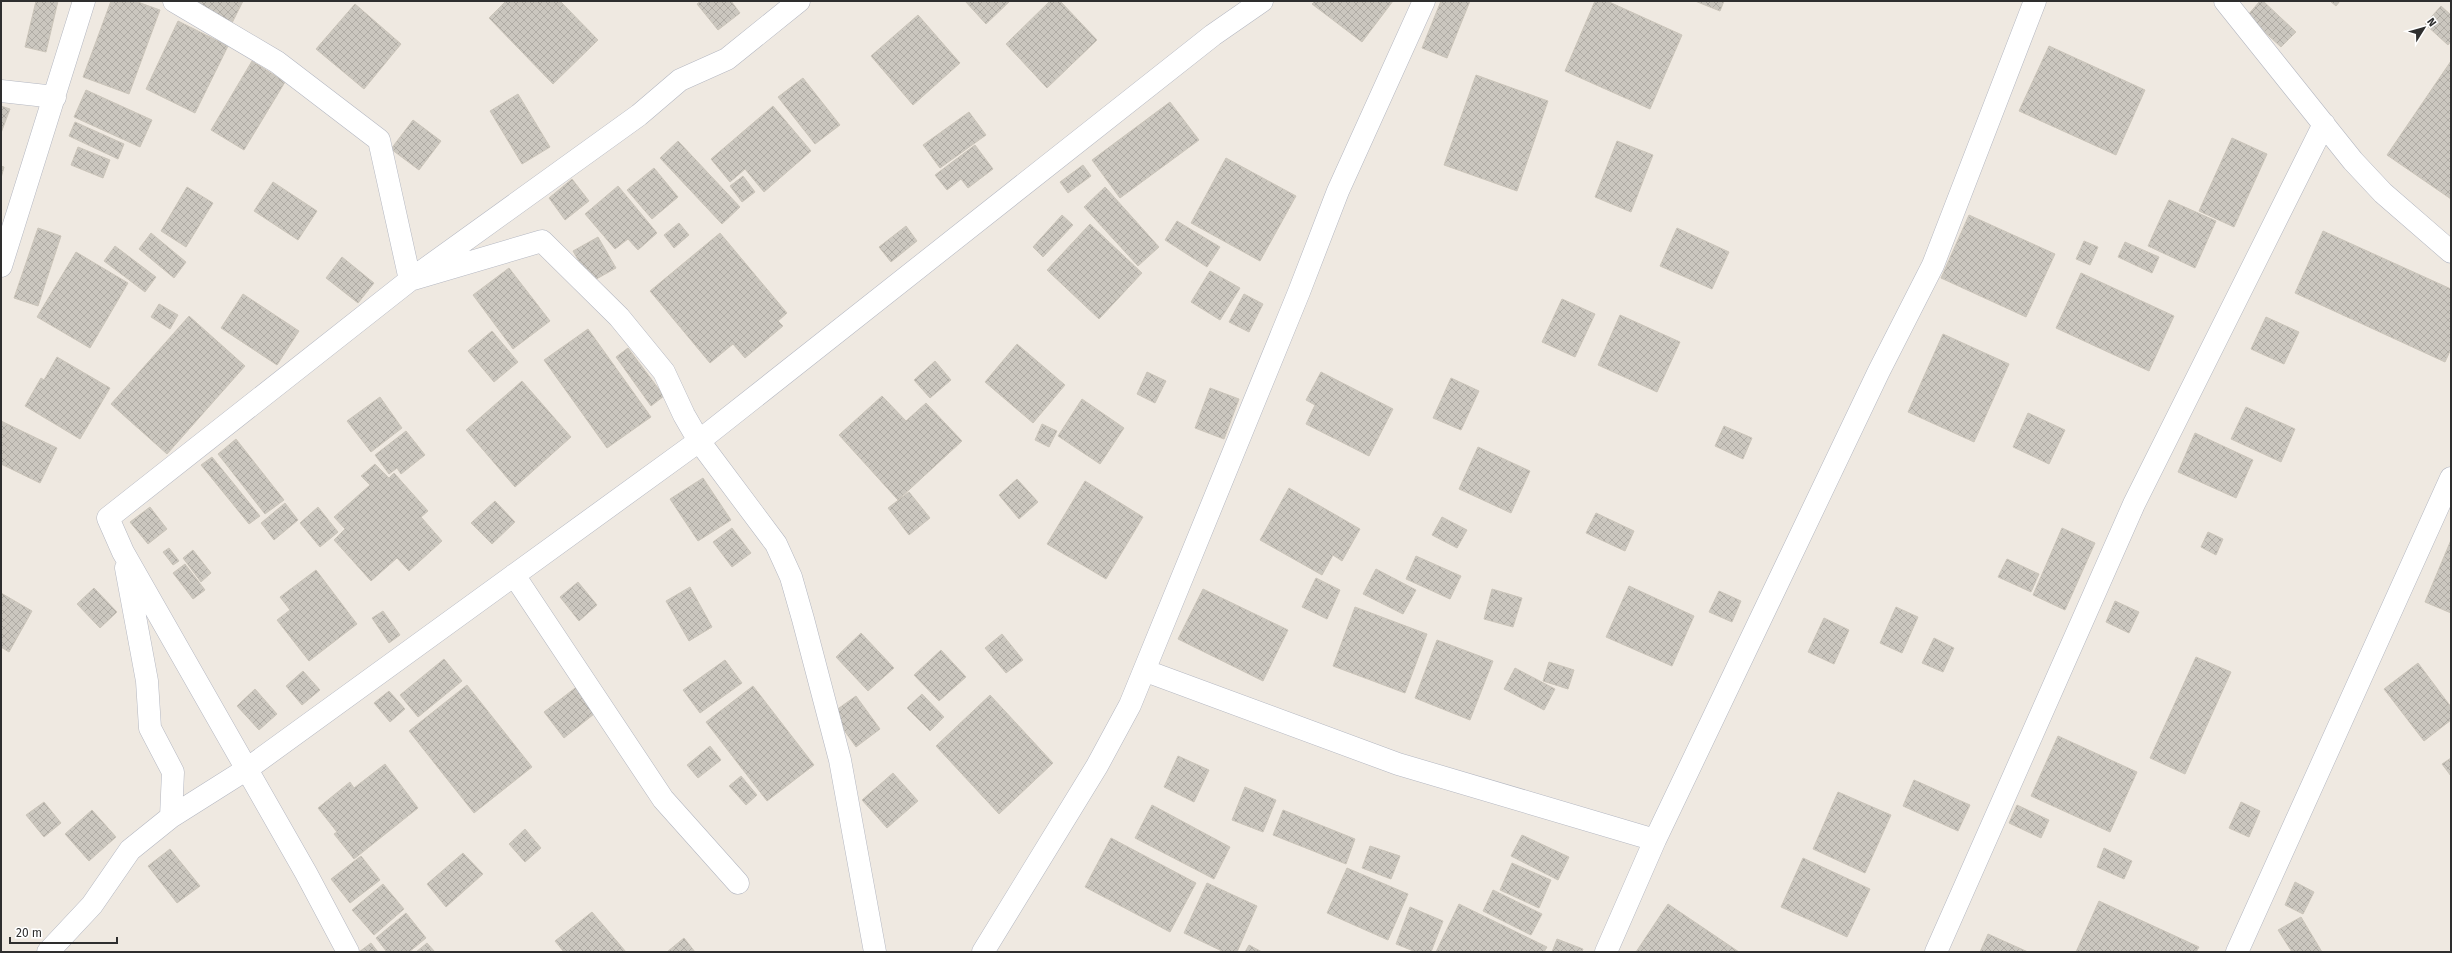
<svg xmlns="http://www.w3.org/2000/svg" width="2452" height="953" font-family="'Fira Sans',sans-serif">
<defs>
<pattern id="building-cross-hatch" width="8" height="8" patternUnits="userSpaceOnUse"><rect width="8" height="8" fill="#cbc7bf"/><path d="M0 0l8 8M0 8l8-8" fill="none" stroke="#afaba4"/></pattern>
</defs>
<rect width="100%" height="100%" fill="#efe9e1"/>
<path fill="url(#building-cross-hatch)" stroke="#cbc5ba" d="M36 1H58L46 52 25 47Z
M111 1H135L160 10 129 94 83 77Z
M191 1H243L232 23Z
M506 1H560L598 40 553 84 489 18Z
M701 1H731L740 13 718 30 697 4Z
M965 1H1010L986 24Z
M1050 1H1060L1097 40 1047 88 1006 44Z
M1315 1H1393L1362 42 1312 4Z
M1441 1H1470L1447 58 1422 48Z
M1595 1H1607L1682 35 1650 109 1565 71Z
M1695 1H1724L1720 11Z
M2260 1H2263L2296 32 2281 47 2247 16Z
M2330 1H2340L2336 6Z
M355 4 401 44 364 89 316 49Z
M2441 6 2451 15V41L2448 45 2425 24Z
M918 15 960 63 913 105 871 56Z
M178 21 228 46 195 113 146 89Z
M2049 46 2145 90 2116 155 2019 111Z
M252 61 285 82 244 150 211 130Z
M2451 61V199L2387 155Z
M1476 75 1548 101 1517 191 1444 165Z
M803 78 840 125 815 144 778 97Z
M86 90 152 120 140 147 74 117Z
M518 94 550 147 522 164 490 111Z
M1170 102 1199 140 1120 198 1092 160Z
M1 106 10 109 1 133Z
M773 106 811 151 764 192 745 169 730 182 711 159Z
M969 112 986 135 940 168 923 145Z
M413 120 441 141 419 170 391 149Z
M75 122 124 144 118 159 69 136Z
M2232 138 2267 154 2234 227 2199 211Z
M678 141 740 207 722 224 660 158Z
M1617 141 1653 155 1631 212 1595 197Z
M975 145 993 169 968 188 961 179 947 190 935 175Z
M78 147 110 160 103 178 71 165Z
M1226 158 1296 196 1260 261 1191 223Z
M1083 165 1091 176 1068 193 1060 182Z
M1 166 4 167 1 178Z
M654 168 678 197 652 219 627 190Z
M743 176 755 192 742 202 730 186Z
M572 179 589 201 565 220 549 198Z
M273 182 317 211 298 240 254 211Z
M618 186 657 233 638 250 628 239 615 249 585 214Z
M187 187 213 203 186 247 161 231Z
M1105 187 1159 247 1138 266 1084 207Z
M2169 200 2216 221 2195 268 2148 246Z
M1062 215 1073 225 1043 257 1033 247Z
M1969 215 2055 254 2026 317 1941 278Z
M1177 221 1220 247 1207 267 1165 240Z
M679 223 689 235 674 248 664 235Z
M1090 224 1142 273 1099 319 1047 270Z
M906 226 917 241 891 262 879 247Z
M38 228 61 236 38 306 14 298Z
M1677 228 1729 252 1712 289 1660 266Z
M2323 231 2451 289V349L2445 362 2295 293Z
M151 233 186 262 174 278 139 249Z
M720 233 787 313 778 321 783 326 745 358 733 344 710 363 650 291Z
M598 237 616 268 591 282 573 251Z
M2084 241 2098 247 2090 265 2076 259Z
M2125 242 2159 257 2152 273 2118 257Z
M115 246 156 277 145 292 104 261Z
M76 252 128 283 90 348 37 317Z
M342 257 374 283 358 303 326 278Z
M509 268 550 321 513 349 473 295Z
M1210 271 1240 288 1220 320 1191 302Z
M2081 273 2174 316 2149 371 2056 328Z
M243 294 299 331 277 365 221 328Z
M1244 294 1263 304 1249 332 1229 322Z
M1562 299 1595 314 1575 357 1542 342Z
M159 304 178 315 170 329 151 317Z
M1620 315 1680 342 1657 392 1598 365Z
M189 316 245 366 167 454 111 404Z
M2266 317 2299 332 2284 364 2251 349Z
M588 329 651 417 607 448 544 360Z
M492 331 518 362 494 382 468 351Z
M1943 334 2009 364 1974 442 1908 412Z
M1017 344 1065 385 1033 423 985 382Z
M628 348 664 396 651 406 616 357Z
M57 357 110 388 80 439 25 406 41 378 44 380Z
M935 361 951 380 930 398 914 380Z
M1147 372 1166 381 1155 403 1137 394Z
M1321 372 1393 409 1369 456 1306 424 1315 405 1306 400Z
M1451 378 1479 391 1461 430 1433 418Z
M522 381 571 437 515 487 466 430Z
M1210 388 1239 399 1224 439 1195 428Z
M882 396 906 421 926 403 962 441 898 500 839 435Z
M380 397 402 428 371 452 347 421Z
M1082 399 1124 428 1100 464 1058 436Z
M2246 407 2295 429 2281 462 2231 439Z
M2028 413 2065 430 2049 464 2013 447Z
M1 421 57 448 40 483 1 464Z
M1042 424 1057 431 1049 447 1035 440Z
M1724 426 1752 438 1743 459 1715 446Z
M406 431 425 455 401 474 397 468 389 474 375 455Z
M2195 433 2253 460 2236 498 2178 472Z
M236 439 284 500 265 514 218 454Z
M1478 447 1530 471 1511 513 1459 489Z
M212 457 260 516 249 524 201 465Z
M375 464 389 478 394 473 428 511 421 517 442 541 409 571 397 558 371 581 334 540 345 529 334 517 370 485 361 476Z
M703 478 731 520 698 541 670 499Z
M1017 479 1038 502 1019 519 999 495Z
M1085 481 1143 517 1106 579 1047 544Z
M1289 488 1360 529 1342 561 1333 555 1322 575 1260 540Z
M909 492 930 518 909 535 888 508Z
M495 501 515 522 492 544 471 523Z
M285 503 298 520 274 540 261 523Z
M150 507 167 529 148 544 130 522Z
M318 507 338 532 320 547 300 523Z
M1596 513 1634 531 1625 551 1586 533Z
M1442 517 1467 530 1457 548 1432 535Z
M732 528 751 553 732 567 713 542Z
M2062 528 2095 543 2065 610 2033 595Z
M2208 532 2223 539 2216 555 2201 547Z
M2451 540V613L2425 602Z
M169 548 179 561 173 565 163 552Z
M193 550 211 573 201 582 183 558Z
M1416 556 1461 576 1450 599 1406 579Z
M2007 559 2039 574 2031 592 1998 577Z
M185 564 205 590 193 599 173 573Z
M1376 569 1416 590 1403 614 1363 594Z
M316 570 357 624 309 661 277 620 290 610 280 597Z
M1316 578 1340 590 1327 619 1302 607Z
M578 582 597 605 579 621 560 597Z
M1629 586 1694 616 1672 666 1606 637Z
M690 587 712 627 689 641 666 601Z
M94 588 117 612 100 628 77 604Z
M1203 589 1288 630 1263 681 1178 639Z
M1492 589 1522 598 1513 627 1484 619Z
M1719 591 1741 601 1732 622 1709 612Z
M1 593 32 611 9 652 1 647Z
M2115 601 2139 612 2129 633 2106 622Z
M1355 607 1427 634 1405 693 1333 666Z
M1896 607 1918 617 1902 653 1880 643Z
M383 611 400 635 389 643 372 618Z
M1824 618 1849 630 1834 664 1808 652Z
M861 633 894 668 868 691 836 657Z
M1002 634 1023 660 1006 673 985 648Z
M1934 638 1954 648 1943 672 1922 663Z
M1437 640 1493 661 1470 720 1415 698Z
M941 650 966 677 939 701 914 675Z
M2196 657 2231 672 2185 774 2150 758Z
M444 659 462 681 418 717 400 695Z
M725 660 742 683 700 713 683 690Z
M1549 662 1574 670 1568 689 1543 681Z
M2418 663 2451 707V720L2424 741 2384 689Z
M1515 668 1555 689 1544 710 1504 689Z
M303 671 320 690 302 705 286 686Z
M467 685 532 767 474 813 409 731Z
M579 685 599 710 564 738 544 712Z
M753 686 814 765 767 801 706 722Z
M255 689 277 714 259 730 237 706Z
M389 691 405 709 390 722 374 703Z
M922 694 944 717 930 731 907 708Z
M990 695 1053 763 999 814 936 746Z
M856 696 880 729 856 747 832 713Z
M2058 736 2137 772 2110 832 2031 796Z
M710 746 721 760 698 778 687 765Z
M1178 756 1209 770 1194 802 1164 787Z
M2451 758V776L2442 764Z
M385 764 418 808 354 859 334 834 337 832 318 808 350 782 354 788Z
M893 773 918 801 887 828 862 800Z
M741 776 757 795 746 805 729 786Z
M1914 780 1970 805 1958 831 1903 806Z
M1245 787 1276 800 1263 832 1232 820Z
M1838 792 1891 815 1865 873 1813 849Z
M44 802 61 823 44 837 26 815Z
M2241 802 2260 811 2249 837 2229 828Z
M1152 805 1230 847 1214 879 1135 838Z
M2017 805 2049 820 2041 838 2009 823Z
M92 810 116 837 89 861 65 834Z
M1283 810 1355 839 1346 864 1273 835Z
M525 829 541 848 525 862 509 844Z
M1522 835 1569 857 1558 880 1511 856Z
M1111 838 1196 883 1170 932 1085 887Z
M1370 846 1400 856 1391 879 1362 868Z
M2104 848 2132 861 2124 879 2097 867Z
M170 849 200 886 177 903 148 866Z
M463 853 483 874 446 907 427 884Z
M361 856 380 880 350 903 331 879Z
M1803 858 1870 889 1847 937 1781 907Z
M1512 863 1551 880 1539 908 1500 890Z
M1347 868 1408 894 1388 940 1327 913Z
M2295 882 2314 892 2303 914 2285 905Z
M1207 883 1257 906 1237 952H1224L1184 933Z
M383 884 404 909 374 935 352 910Z
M1493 890 1542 914 1531 935 1483 911Z
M2099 901 2199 947 2196 952H2076Z
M1459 904 1547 947 1544 952H1436Z
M1668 904 1739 952H1636Z
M1410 907 1443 921 1431 952H1416L1396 944Z
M592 912 626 952H564L555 941Z
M406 913 426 938 409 952H387L376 938Z
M2301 917 2322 952H2292L2278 930Z
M1988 934 2028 952H1980Z
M684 938 695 952H667Z
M1557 939 1583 949 1582 952H1552Z
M371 943 378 952H359Z
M427 943 435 952H416Z
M1249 945 1262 952H1245Z"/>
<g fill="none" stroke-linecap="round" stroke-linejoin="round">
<g stroke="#b4b7c1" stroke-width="23">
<path id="street" d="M174 1 277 62 379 140 410 280 639 115 680 80 727 59 799 1
M2225 1 2353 161 2383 193 2451 252
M1 91 55 97
M1 266 84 1
M126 568 147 681 150 728 173 772 171 817
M514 575 663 799 738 883
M1146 671 1398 764 1655 840
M48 952 92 905 130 850 171 817 247 769 699 441 1213 35 1262 1
M348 952 306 873 123 552 108 518 410 280 542 241 619 317 664 372 684 415 699 441 776 544 791 577 803 619 840 760 875 952
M983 952 1097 766 1130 705 1299 292 1338 191 1424 1
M1606 952 1655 840 1879 371 1933 265 2035 1
M1936 952 2134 504 2324 124
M2237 952 2451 478"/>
</g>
<use href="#street" stroke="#fff" stroke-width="22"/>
</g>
<rect width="2452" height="953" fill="none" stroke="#2e2e2e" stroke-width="4"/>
<g transform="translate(2424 28) rotate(53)" stroke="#ffffff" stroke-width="3" paint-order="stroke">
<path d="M0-3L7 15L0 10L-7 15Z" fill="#2e2e2e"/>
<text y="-6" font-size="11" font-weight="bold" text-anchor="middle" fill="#2e2e2e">N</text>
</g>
<path d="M10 937v6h107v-6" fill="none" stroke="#2e2e2e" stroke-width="2"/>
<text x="16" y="937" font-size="12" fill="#2e2e2e" stroke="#ffffff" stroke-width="3" paint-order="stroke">20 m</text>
</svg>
